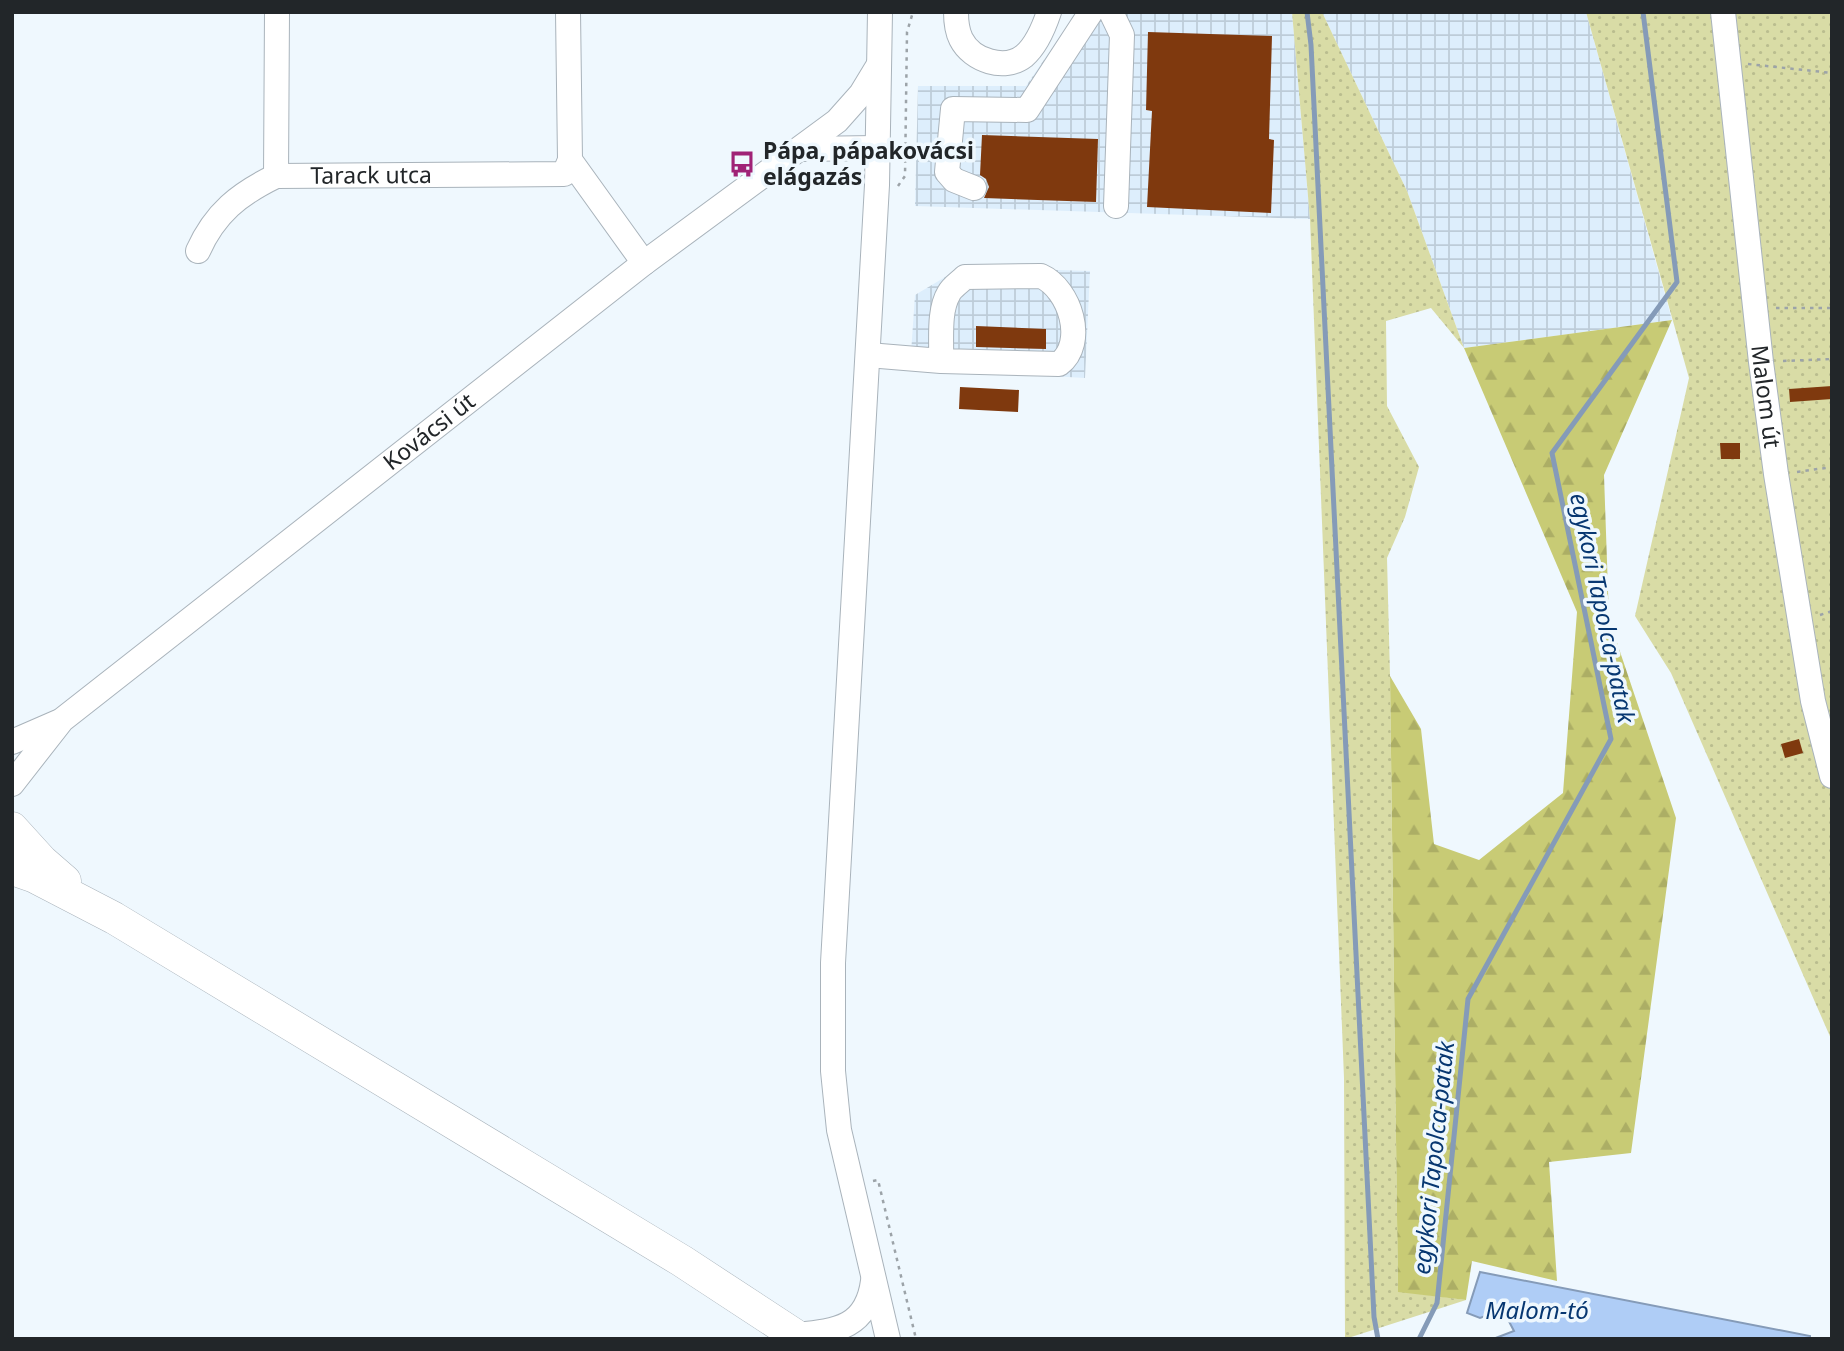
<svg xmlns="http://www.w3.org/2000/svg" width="1844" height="1351" font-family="'Noto Sans',sans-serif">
<defs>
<pattern id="industrial-grid" width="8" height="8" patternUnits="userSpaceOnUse" patternTransform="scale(1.75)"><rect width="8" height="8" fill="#ddeefc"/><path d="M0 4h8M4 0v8" fill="none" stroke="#bdccd8"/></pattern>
<pattern id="grass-dots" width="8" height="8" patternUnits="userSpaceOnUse" patternTransform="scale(1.75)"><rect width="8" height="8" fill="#d9dca6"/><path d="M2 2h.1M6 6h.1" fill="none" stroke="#babd8f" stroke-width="1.8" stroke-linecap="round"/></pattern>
<pattern id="forest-firs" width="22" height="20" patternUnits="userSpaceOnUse" patternTransform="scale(1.75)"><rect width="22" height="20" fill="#c8cb75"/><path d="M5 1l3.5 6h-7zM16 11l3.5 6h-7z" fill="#acae65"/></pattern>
</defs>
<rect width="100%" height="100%" fill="#eff8fe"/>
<path fill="url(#industrial-grid)" d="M1077 12H1292L1310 219 915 206 918 86H1026Z
M1322 12H1586L1672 320 1464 348 1407 191Z
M962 267 1090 271 1085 378 910 368 915 295Z"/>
<path fill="url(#grass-dots)" d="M1292 12H1322L1407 191 1464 348 1431 308 1386 321 1387 406 1419 467 1405 517 1387 558 1390 676 1398 1291 1466 1300 1345 1339 1344 1078 1310 219Z
M1586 12H1832V1041L1671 673 1635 616 1689 378Z"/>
<path fill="url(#forest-firs)" d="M1672 320 1604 475 1609 619 1676 818 1631 1153 1549 1162 1557 1281 1472 1261 1466 1300 1398 1292 1390 676 1421 729 1434 844 1479 860 1563 793 1577 612 1464 348Z"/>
<path fill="#afcdf6" stroke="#859bb8" stroke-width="2" d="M1480 1272 1810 1336V1339H1493L1514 1331 1503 1310 1480 1318 1467 1313Z"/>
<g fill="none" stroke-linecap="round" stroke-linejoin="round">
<path stroke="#859bb8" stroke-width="5" d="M1307 12 1311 45 1374 1317 1378 1339
M1419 1339 1437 1303 1468 999 1611 739 1552 453 1677 282 1643 12"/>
</g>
<path fill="#7f390e" d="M1148 32 1272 36 1269 139 1274 140 1271 213 1147 207 1152 111 1146 110Z
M982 135 1098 139 1096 202 984 198 989 187 986 179 980 175Z
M976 326 1046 329V349L976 347Z
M1832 386V399L1790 402 1789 389Z
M960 387 1019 390 1018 412 959 409Z
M1720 443H1740V459H1721Z
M1799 739 1803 753 1785 758 1781 744Z"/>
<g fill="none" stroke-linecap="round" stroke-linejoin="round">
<g stroke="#a9b3bb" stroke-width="26">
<g id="minor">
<path d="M568 12 570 160 644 263"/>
<path d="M880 12 877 185 833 963V1071L839 1130 888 1339"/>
<path d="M956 12C956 22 957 31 961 39 972 61 1005 71 1024 56 1037 45 1044 27 1049 12"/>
<path d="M1111 12 1122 35 1116 206"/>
<path id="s1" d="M1723 12 1761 362 1776 474 1813 701 1832 776"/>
<path d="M800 149 877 148"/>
<path d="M276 176 277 12"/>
<path d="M974 188 954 180 947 172 953 109 1027 110 1091 12"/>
<path id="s2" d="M198 251C215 213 239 194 276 176L564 174 570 160"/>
<path d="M868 355 941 361 1059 364C1087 343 1070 289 1041 276L965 277C960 282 952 287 949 293 938 311 942 341 941 361"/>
<path d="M12 742 58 722"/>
<path id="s3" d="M12 784 62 720 644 263 837 121 861 94 878 66"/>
<path d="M797 1335C838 1331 867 1327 873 1281"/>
</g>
</g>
<g stroke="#a9b3bb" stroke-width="33">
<path id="major" d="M12 828 42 861 65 881
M12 869 35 877 114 918 682 1261 801 1339"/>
</g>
<path stroke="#9ca3a8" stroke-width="2.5" stroke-dasharray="3.5 5" stroke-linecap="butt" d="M1748 64 1832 73
M898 186 905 176 907 32 913 12
M1776 308H1832
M1783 361 1832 359
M1797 472 1832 467
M1820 615 1832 611
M873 1181 878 1180 916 1339"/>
<use href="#minor" stroke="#fff" stroke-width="24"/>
<use href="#major" stroke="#fff" stroke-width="32"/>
</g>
<defs>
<g id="bus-bare" transform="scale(2.1)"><path d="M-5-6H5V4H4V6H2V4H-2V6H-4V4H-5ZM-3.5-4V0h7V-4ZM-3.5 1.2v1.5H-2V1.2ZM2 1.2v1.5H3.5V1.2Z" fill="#a02276" stroke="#eff8fe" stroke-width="2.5" paint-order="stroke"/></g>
</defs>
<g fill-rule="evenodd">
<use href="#bus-bare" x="742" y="164"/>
</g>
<g text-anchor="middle" stroke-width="7" stroke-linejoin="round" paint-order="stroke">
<g font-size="23" font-weight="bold" fill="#222629" stroke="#eff8fe" text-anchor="start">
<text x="763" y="159">Pápa, pápakovácsi<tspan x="763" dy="26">elágazás</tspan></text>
</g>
<g font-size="23" fill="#222629" stroke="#eff8fe">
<text dy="8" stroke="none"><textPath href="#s2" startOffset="206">Tarack utca</textPath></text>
<text dy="8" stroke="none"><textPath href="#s1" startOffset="387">Malom út</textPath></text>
<text dy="8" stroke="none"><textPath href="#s3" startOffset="548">Kovácsi út</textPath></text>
</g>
<g font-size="24" font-style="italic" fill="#073771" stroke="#eff8fe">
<text transform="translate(1602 608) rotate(78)" y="8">egykori Tapolca-patak</text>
<text transform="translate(1434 1158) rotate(-84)" y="8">egykori Tapolca-patak</text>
<text x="1537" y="1319">Malom-tó</text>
</g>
</g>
<rect width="1844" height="1351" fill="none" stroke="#222629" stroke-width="28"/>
</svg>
